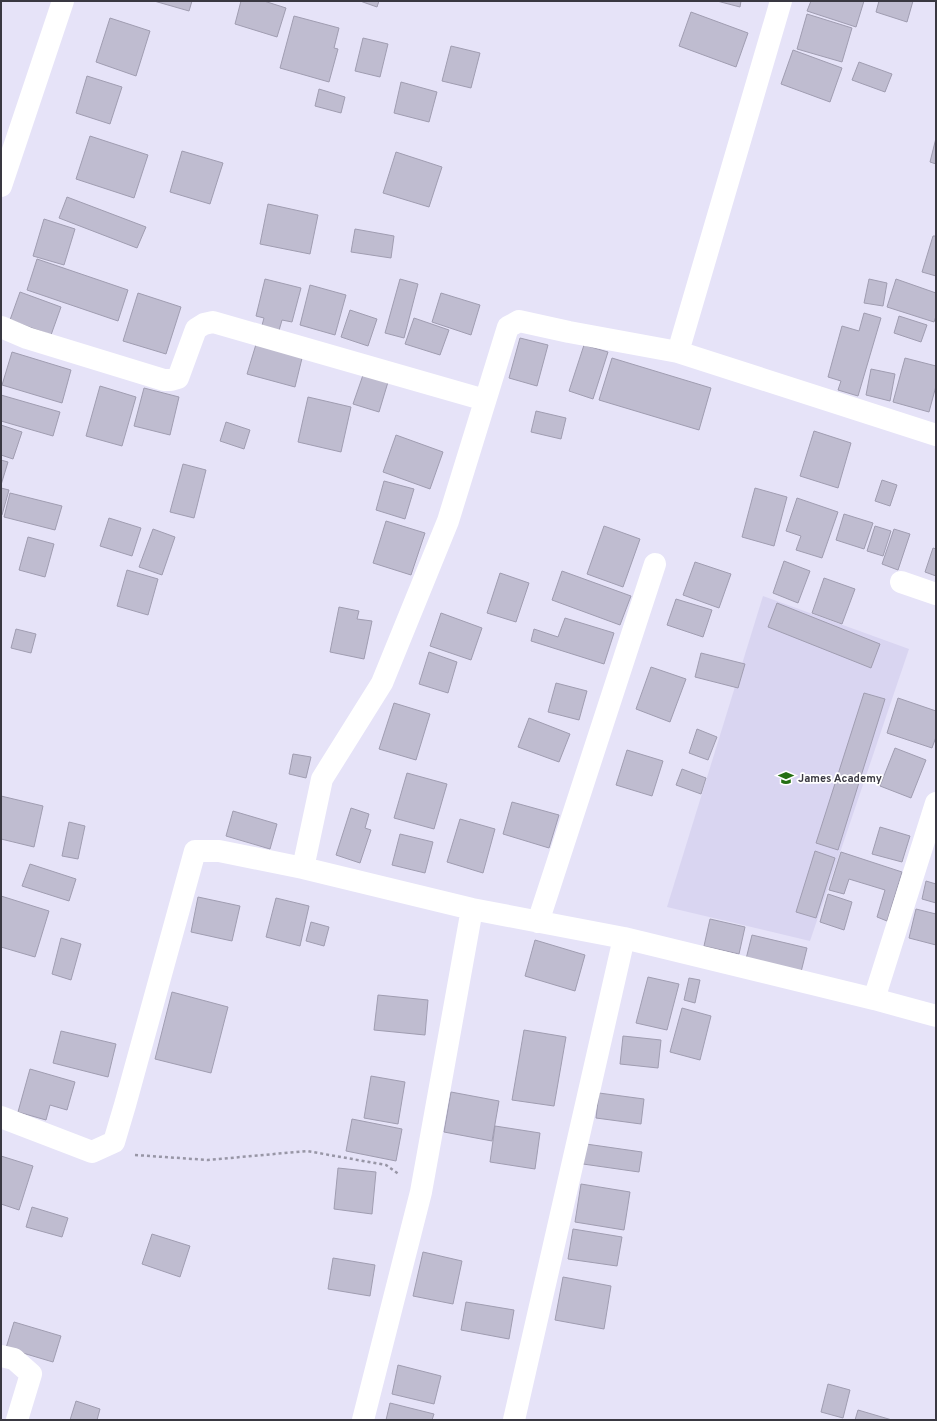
<svg xmlns="http://www.w3.org/2000/svg" width="937" height="1421" font-family="Overpass,sans-serif">
<rect width="100%" height="100%" fill="#e6e3f8"/>
<path fill="#d9d5f1" d="M763 596 909 649 810 941 667 907Z"/>
<path fill="#bfbcd0" stroke="#a09db1" d="M154 1H192L189 11Z
M241 1H264L286 8 277 37 235 24Z
M360 1H379L377 7Z
M717 1H741L740 7Z
M811 1H864L856 27 807 11Z
M879 1H913L907 22 876 12Z
M691 12 748 33 736 67 679 46Z
M807 14 852 28 842 62 797 49Z
M294 16 339 28 334 48 338 49 329 82 280 68Z
M110 18 150 31 136 76 96 62Z
M363 38 388 44 380 77 355 71Z
M451 46 480 53 471 88 442 81Z
M793 50 842 68 830 102 781 84Z
M859 62 892 74 885 92 852 80Z
M87 76 122 87 110 124 76 113Z
M401 82 437 92 429 122 394 113Z
M319 89 345 97 341 113 315 106Z
M90 136 148 155 134 198 76 179Z
M936 138V164L930 162Z
M182 151 223 163 210 204 170 192Z
M396 152 442 167 429 207 383 193Z
M67 197 146 227 137 248 59 218Z
M268 204 318 215 310 254 260 244Z
M44 219 75 229 64 265 33 256Z
M355 229 394 236 391 258 351 252Z
M933 236H936V276L922 272Z
M37 259 128 290 118 321 27 290Z
M265 279 301 288 292 322 282 320 278 334 261 329 264 318 256 316Z
M400 279 418 284 404 338 385 333Z
M869 279 887 283 883 306 864 303Z
M896 279 936 293V316L934 322 887 307Z
M310 285 346 295 335 335 300 325Z
M20 292 61 307 51 335 10 320Z
M138 293 181 307 166 354 123 341Z
M441 293 480 305 471 335 432 322Z
M350 310 377 319 368 346 341 337Z
M864 313 881 318 858 396 838 390 841 381 828 377 842 326 859 331Z
M899 316 927 325 921 342 894 333Z
M414 318 449 330 440 355 405 344Z
M520 338 548 345 537 386 509 378Z
M257 341 303 354 295 387 247 374Z
M584 345 608 352 593 399 569 391Z
M12 352 71 370 62 403 2 385Z
M612 358 711 388 699 430 599 400Z
M905 358 936 366V386L929 412 893 402Z
M871 369 895 374 890 401 866 395Z
M363 375 388 382 379 412 353 404Z
M100 386 136 397 122 446 86 436Z
M144 388 179 397 170 435 134 426Z
M1 395 60 412 53 436 1 421Z
M308 397 351 407 341 452 298 442Z
M536 411 566 418 561 439 531 432Z
M226 422 250 430 244 449 220 441Z
M1 425 22 432 13 459 1 455Z
M814 431 851 443 838 488 800 476Z
M396 435 443 452 430 489 383 472Z
M1 460 8 462 1 485Z
M183 464 206 470 194 518 170 512Z
M882 480 897 485 890 506 875 501Z
M384 481 414 489 405 519 376 510Z
M1 488 9 490 2 515H1Z
M755 488 787 497 774 546 742 537Z
M10 493 62 506 55 530 4 517Z
M797 498 838 512 822 558 796 550 801 536 786 531Z
M844 514 873 523 864 549 836 540Z
M109 518 141 528 132 556 100 546Z
M386 521 425 533 411 575 373 563Z
M604 526 640 539 623 587 587 574Z
M875 526 891 531 883 556 867 551Z
M153 529 175 537 162 575 139 567Z
M894 529 910 534 898 570 882 564Z
M28 537 54 544 45 577 19 570Z
M933 548 936 549V576L925 572Z
M784 561 810 571 798 603 773 593Z
M695 562 731 574 719 608 683 595Z
M127 570 158 579 148 615 117 606Z
M562 571 631 596 620 625 552 600Z
M500 573 529 583 516 622 487 613Z
M824 578 855 589 842 624 812 613Z
M676 599 712 610 703 637 667 625Z
M777 603 880 644 871 668 768 627Z
M339 607 359 611 357 619 372 621 364 659 330 652Z
M441 613 482 628 471 660 430 646Z
M565 618 614 633 604 664 531 641 534 629 558 637Z
M16 629 36 634 31 653 11 648Z
M429 652 457 662 448 693 419 684Z
M701 653 745 664 738 688 695 677Z
M651 667 686 679 670 722 636 709Z
M556 683 587 691 579 720 548 712Z
M864 693 885 699 838 850 816 843Z
M898 698 936 711V737L932 748 887 733Z
M394 703 430 714 416 760 379 749Z
M529 718 570 734 559 762 518 747Z
M697 729 717 737 708 760 689 753Z
M895 748 926 760 911 798 880 786Z
M627 750 663 761 652 796 616 785Z
M293 754 311 757 306 778 289 774Z
M682 769 706 778 701 794 676 785Z
M407 773 447 784 434 829 394 818Z
M1 796 43 806 34 847 1 839Z
M512 802 559 815 549 848 503 834Z
M351 808 369 814 365 828 371 830 360 863 336 855Z
M233 811 277 824 270 849 226 836Z
M460 819 495 829 483 873 447 862Z
M69 822 85 826 78 859 62 856Z
M880 827 910 836 902 862 872 854Z
M400 834 433 842 425 873 392 865Z
M815 851 835 858 816 918 796 912Z
M841 852 902 872 887 921 877 917 885 890 849 879 844 894 829 890Z
M30 864 76 879 69 901 22 886Z
M926 881 936 884V903L922 899Z
M828 894 852 902 844 930 820 922Z
M1 896 49 911 35 957 1 947Z
M198 897 240 906 232 941 191 932Z
M276 898 309 906 300 946 266 937Z
M916 909 936 914V945L909 938Z
M710 919 745 927 739 954 704 946Z
M311 922 329 927 324 946 306 941Z
M752 935 807 948 801 972 746 959Z
M61 938 81 944 71 980 52 974Z
M535 940 585 955 575 991 525 976Z
M648 977 679 984 667 1030 636 1023Z
M689 978 700 980 695 1003 684 1000Z
M172 992 228 1007 211 1073 155 1059Z
M378 995 428 1000 425 1035 374 1030Z
M682 1008 711 1016 700 1060 670 1052Z
M524 1030 566 1037 554 1106 512 1100Z
M61 1031 116 1044 108 1077 53 1063Z
M623 1036 661 1040 658 1068 620 1064Z
M30 1069 75 1082 67 1110 50 1105 46 1120 18 1112Z
M371 1076 405 1082 398 1124 364 1118Z
M451 1092 499 1101 492 1141 444 1132Z
M599 1093 644 1099 641 1124 596 1118Z
M352 1119 402 1129 396 1161 346 1151Z
M495 1126 540 1133 535 1169 490 1162Z
M586 1144 642 1152 639 1172 583 1164Z
M1 1156 33 1166 19 1210 1 1204Z
M338 1168 376 1172 372 1214 334 1209Z
M581 1184 630 1192 624 1230 575 1222Z
M32 1207 68 1218 62 1237 26 1227Z
M573 1229 622 1237 617 1266 568 1259Z
M152 1234 190 1246 180 1277 142 1264Z
M423 1252 462 1261 453 1304 413 1296Z
M333 1258 375 1265 370 1296 328 1289Z
M563 1277 611 1286 604 1329 555 1320Z
M466 1302 514 1310 509 1339 461 1330Z
M14 1322 61 1336 53 1362 6 1348Z
M398 1365 441 1376 434 1404 392 1394Z
M828 1384 850 1390 843 1418 821 1412Z
M76 1401 100 1409 97 1420H70Z
M390 1403 434 1414 432 1420H386Z
M858 1410 892 1420H855Z"/>
<g fill="none" stroke-linecap="round" stroke-linejoin="round">
<path stroke="#9896a6" stroke-width="2.5" stroke-dasharray="3 3" stroke-linecap="butt" d="M135 1155 208 1160 307 1151 386 1165 400 1175"/>
<path stroke="#fff" stroke-width="22" d="M781 1 678 352 936 435
M1 327 27 338 164 380H171L178 378 196 329 204 324 213 322 485 400
M901 582 936 594
M936 803 874 999 936 1016
M303 868 322 779 382 683 448 521 508 327 519 321 569 332 678 352
M538 922 655 564
M1 1117 92 1152 114 1142 125 1105 195 851H219L303 868 472 909 624 938 874 999
M1 1356 14 1359 31 1374 17 1420
M363 1420 421 1192 472 909
M514 1420 624 938"/>
<path stroke="#fff" stroke-width="22" d="M1 186 63 1"/>
</g>
<defs>
<g id="school-bare" transform="scale(1.2)"><path d="M0-5L7-2L0 1L-7-2ZM-4 1L0 2.5L4 1V4Q0 6-4 4Z" fill="#246f13" stroke="#fff" stroke-width="2.5" paint-order="stroke"/></g>
</defs>
<g fill-rule="evenodd">
<use href="#school-bare" x="786" y="778"/>
</g>
<g text-anchor="middle" stroke-width="3.5" stroke-linejoin="round" paint-order="stroke">
<g font-size="11" font-weight="bold" fill="#393841" stroke="#fff" text-anchor="start">
<text x="798" y="782">James Academy</text>
</g>
</g>
<rect width="937" height="1421" fill="none" stroke="#393841" stroke-width="4"/>
</svg>
